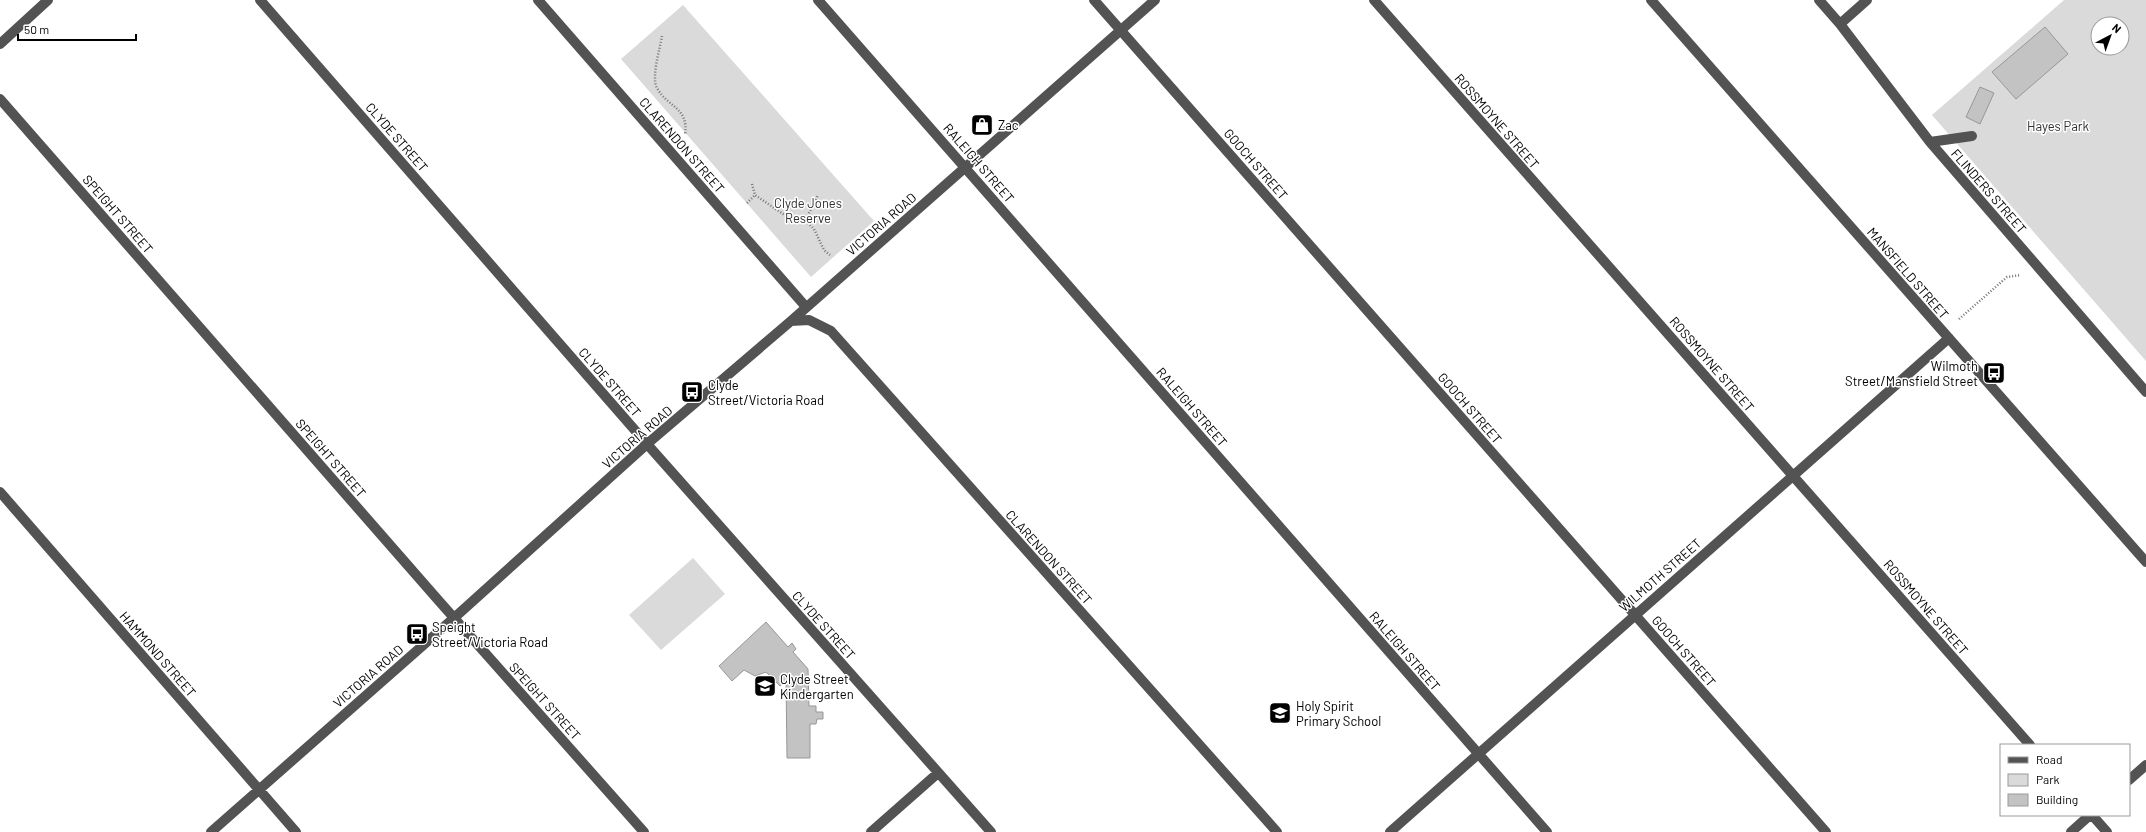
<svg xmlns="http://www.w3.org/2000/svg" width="2146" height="832" font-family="Barlow,sans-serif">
<rect width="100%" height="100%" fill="#fff"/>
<path fill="#dadada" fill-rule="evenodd" d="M2064 0H2146V361L1932 115ZM2098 24H2122V48H2098Z
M683 5 874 221 811 277 621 59Z
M693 558 725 594 661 650 629 615Z"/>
<path fill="#c3c3c3" stroke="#979797" d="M2045 27 2068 54 2016 99 1992 72Z
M1980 87 1994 93 1980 124 1966 117Z
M766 622 788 647 792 643 796 649 793 652 808 669 809 706H816V712H823V719H817L816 724H810V758H787L786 681 780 686 766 672 755 676 744 670 732 681 719 666Z"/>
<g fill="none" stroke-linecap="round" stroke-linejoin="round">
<path stroke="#757575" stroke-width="2.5" stroke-dasharray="1 2" stroke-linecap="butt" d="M662 36C660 49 651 77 657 88 668 108 689 107 685 135
M752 184 755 195 789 218 807 222 814 229 824 250 830 255
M747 203 755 195
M807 222 808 215 818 195
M1959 319 2007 277 2021 275"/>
<path stroke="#535353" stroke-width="10" d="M260 0 647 444 991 832
M538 0 806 307
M818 0 1547 832
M1094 0 1826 832
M1374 0 2030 745
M1651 0 2146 562
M1819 0 1840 24 1930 142 2146 392
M1840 24 1867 0
M0 44 48 0
M0 99 439 601 644 832
M1930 142 1972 136
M791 321 809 320 831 331 1277 832
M0 492 296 832
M2129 780 2146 765
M2092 815 2107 832
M211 832 454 618 647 444 791 321 1155 0
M871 832 938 773
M1390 832 1949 338
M2071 832 2090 815"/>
</g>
<defs>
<g id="shop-square" transform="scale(1.15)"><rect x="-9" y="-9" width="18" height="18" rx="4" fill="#000" stroke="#fff"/><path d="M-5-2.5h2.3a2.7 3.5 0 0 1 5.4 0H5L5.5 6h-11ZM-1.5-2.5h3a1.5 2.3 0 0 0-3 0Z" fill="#fff"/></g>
<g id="bus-square" transform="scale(1.15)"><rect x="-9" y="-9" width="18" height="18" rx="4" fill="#000" stroke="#fff"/><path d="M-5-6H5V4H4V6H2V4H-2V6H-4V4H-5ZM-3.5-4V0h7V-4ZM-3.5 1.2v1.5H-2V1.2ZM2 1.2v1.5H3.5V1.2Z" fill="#fff"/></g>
<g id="school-square" transform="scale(1.15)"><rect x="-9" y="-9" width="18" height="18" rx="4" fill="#000" stroke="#fff"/><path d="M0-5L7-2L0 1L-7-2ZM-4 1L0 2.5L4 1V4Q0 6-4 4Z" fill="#fff"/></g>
</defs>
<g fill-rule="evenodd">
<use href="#shop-square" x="982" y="125"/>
<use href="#bus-square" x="1994" y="373"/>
<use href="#bus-square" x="692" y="392"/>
<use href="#bus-square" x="417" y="634"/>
<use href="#school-square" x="765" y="686"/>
<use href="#school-square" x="1280" y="713"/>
</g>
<g text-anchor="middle" stroke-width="3" stroke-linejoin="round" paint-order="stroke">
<g font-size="13" fill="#000" stroke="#fff">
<text transform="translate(1497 121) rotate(49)" y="5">ROSSMOYNE STREET</text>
<text transform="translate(397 137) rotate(49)" y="5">CLYDE STREET</text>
<text transform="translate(682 145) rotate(49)" y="5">CLARENDON STREET</text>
<text transform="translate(979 163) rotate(49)" y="5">RALEIGH STREET</text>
<text transform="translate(1256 164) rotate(49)" y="5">GOOCH STREET</text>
<text transform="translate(1989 191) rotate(49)" y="5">FLINDERS STREET</text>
<text transform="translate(118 214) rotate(49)" y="5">SPEIGHT STREET</text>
<text transform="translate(881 224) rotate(-41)" y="5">VICTORIA ROAD</text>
<text transform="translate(1908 273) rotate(49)" y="5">MANSFIELD STREET</text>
<text transform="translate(1712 364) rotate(49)" y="5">ROSSMOYNE STREET</text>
<text transform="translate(610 382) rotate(49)" y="5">CLYDE STREET</text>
<text transform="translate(1192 407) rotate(49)" y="5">RALEIGH STREET</text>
<text transform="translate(1470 408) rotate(49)" y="5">GOOCH STREET</text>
<text transform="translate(637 437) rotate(-41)" y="5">VICTORIA ROAD</text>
<text transform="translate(331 458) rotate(49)" y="5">SPEIGHT STREET</text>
<text transform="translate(1049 557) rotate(48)" y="5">CLARENDON STREET</text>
<text transform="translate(1660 575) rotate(-41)" y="5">WILMOTH STREET</text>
<text transform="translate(1926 607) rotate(49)" y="5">ROSSMOYNE STREET</text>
<text transform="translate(824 625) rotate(48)" y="5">CLYDE STREET</text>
<text transform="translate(1405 651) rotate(49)" y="5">RALEIGH STREET</text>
<text transform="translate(1684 651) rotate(49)" y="5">GOOCH STREET</text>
<text transform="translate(158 654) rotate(49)" y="5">HAMMOND STREET</text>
<text transform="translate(368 676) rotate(-41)" y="5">VICTORIA ROAD</text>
<text transform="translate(545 701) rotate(48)" y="5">SPEIGHT STREET</text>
</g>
<g font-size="13" fill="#000" stroke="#fff" text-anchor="start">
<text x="998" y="130">Zac</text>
<text x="1978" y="371" text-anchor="end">Wilmoth<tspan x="1978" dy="15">Street/Mansfield Street</tspan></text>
<text x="708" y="390">Clyde<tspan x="708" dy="15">Street/Victoria Road</tspan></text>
<text x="432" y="632">Speight<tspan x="432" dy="15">Street/Victoria Road</tspan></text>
<text x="780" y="684">Clyde Street<tspan x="780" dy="15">Kindergarten</tspan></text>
<text x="1296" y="711">Holy Spirit<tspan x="1296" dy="15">Primary School</tspan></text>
</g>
<g font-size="13" fill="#313131" stroke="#fff">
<text x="2058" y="131">Hayes Park</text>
<text x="808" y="208">Clyde Jones<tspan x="808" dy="15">Reserve</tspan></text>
</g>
</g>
<rect x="2000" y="744" width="130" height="72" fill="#ffffff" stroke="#999999"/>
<rect x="2008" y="757" width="20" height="6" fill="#535353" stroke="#999999"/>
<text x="2036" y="764" font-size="12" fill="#000000">Road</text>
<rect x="2008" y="774" width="20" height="12" fill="#dadada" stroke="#999999"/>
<text x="2036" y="784" font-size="12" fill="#000000">Park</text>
<rect x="2008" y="794" width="20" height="12" fill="#c3c3c3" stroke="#999999"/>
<text x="2036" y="804" font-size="12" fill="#000000">Building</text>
<g transform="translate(2110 36) rotate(41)"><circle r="19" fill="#ffffff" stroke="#999999"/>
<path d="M0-3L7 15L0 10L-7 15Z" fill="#000000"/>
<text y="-6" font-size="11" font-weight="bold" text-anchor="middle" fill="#000000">N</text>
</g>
<path d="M18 34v6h118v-6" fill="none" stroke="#000000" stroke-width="2"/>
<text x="24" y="34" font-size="12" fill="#000000" stroke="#ffffff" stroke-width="3" paint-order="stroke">50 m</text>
</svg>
